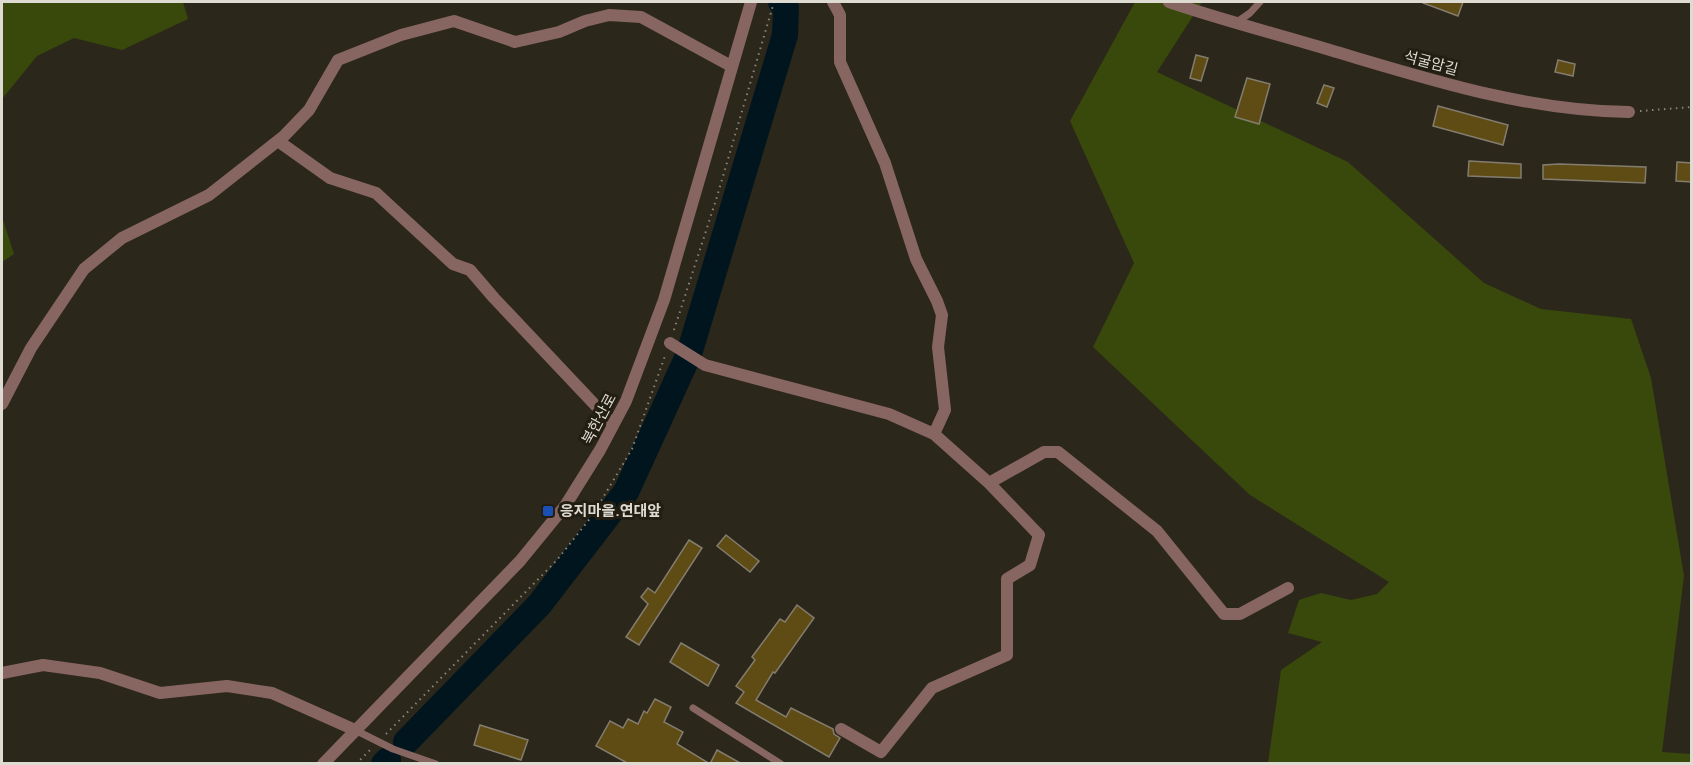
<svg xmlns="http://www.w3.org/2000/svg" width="1693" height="765" font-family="Manrope,'Noto Sans KR',sans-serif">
<rect width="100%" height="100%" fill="#2c271b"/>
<path fill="#39490c" d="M2 2H183L188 19 122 50 74 38 37 56 2 99Z
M1135 2H1202L1157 72 1348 162 1484 283 1541 309 1631 319 1651 378 1684 576 1662 752 1691 754V763H1268L1281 670 1322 642 1288 633 1299 600 1321 593 1351 600 1377 594 1389 582 1250 495 1093 347 1134 263 1070 121Z
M2 217 14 254 2 262Z"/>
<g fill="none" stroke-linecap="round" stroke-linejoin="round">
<path stroke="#00151e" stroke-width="26" d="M406 742 539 605 626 492 689 354 785 35 786 8 781 2
M384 764 388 760"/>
</g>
<path fill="#5f4b14" stroke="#837d6f" stroke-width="1.5" d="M1423 2H1463L1458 16 1423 3Z
M1196 55 1208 58 1201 81 1190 78Z
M1558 60 1575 64 1573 76 1555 72Z
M1247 78 1270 84 1259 124 1235 117Z
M1324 85 1334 88 1327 107 1317 103Z
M1438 106 1508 125 1503 145 1433 126Z
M1469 161 1521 164V178L1468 176Z
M1677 162 1692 163V182L1676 181Z
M1559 164 1646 167 1645 183 1543 179V165Z
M726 535 759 561 750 572 717 546Z
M689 540 702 548 639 645 626 637 648 604 641 597 648 588 655 593Z
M797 605 814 618 775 673 773 672 756 700 786 717 791 708 833 729 834 734 840 738 829 757 736 703 744 692 736 686 755 660 752 657 780 619 785 622Z
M681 643 719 665 708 686 670 662Z
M655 699 671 707 664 722 683 732 677 744 710 764H629L596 746 610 721 623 728 628 719 638 724 644 711 647 713Z
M480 725 528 740 521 760 474 745Z
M717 750 742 764H710Z"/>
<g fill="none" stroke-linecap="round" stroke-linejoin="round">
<path stroke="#8a867c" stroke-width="2" stroke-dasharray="1.5 4.5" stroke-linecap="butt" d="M1640 111 1692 107
M674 330 716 200 774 2
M386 734 557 560 592 516 632 449 665 356
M356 764 371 749"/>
<path stroke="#876662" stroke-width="7" d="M1237 22 1250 13 1260 2
M693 708 781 764
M355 730 393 749 436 764"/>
<path stroke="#876662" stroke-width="12" d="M1169 2C1222 20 1277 34 1330 50 1428 79 1526 111 1629 112
M278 141 330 178 376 193 453 264 470 270 494 298 613 424
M670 343 705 365 889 414 934 434 945 410 938 347 942 315 937 301 916 259 885 163 840 62V15L833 2
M2 404 31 348 84 269 122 238 209 195 284 136 309 110 338 60 401 35 454 21 515 42 559 32 585 21 609 15 641 17 731 66
M934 434 989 483 1044 452H1058L1157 531 1224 614H1240L1288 588
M2 673 43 665 100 673 160 693 227 686 272 693 355 730
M841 729 881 752 932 688 1007 655V579L1030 565 1039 535 989 483"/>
<path stroke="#876662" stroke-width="12" d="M323 764 520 561 565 506 600 450 626 401 664 300 751 2"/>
</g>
<rect fill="#1a4fb4" stroke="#231e12" stroke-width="2" x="542" y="505" width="12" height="12" rx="3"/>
<g text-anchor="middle" stroke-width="6" stroke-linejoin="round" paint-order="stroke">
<g font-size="15" fill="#dedbd3" stroke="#231e12">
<text transform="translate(1431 63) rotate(15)" y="5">석굴암길</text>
<text transform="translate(599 419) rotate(-62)" y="5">북한산로</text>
</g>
<g font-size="15" font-weight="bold" fill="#dedbd3" stroke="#231e12" text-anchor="start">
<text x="560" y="516">응지마을.연대앞</text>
</g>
</g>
<rect width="1693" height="765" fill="none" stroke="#dedbd3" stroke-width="6"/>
</svg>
